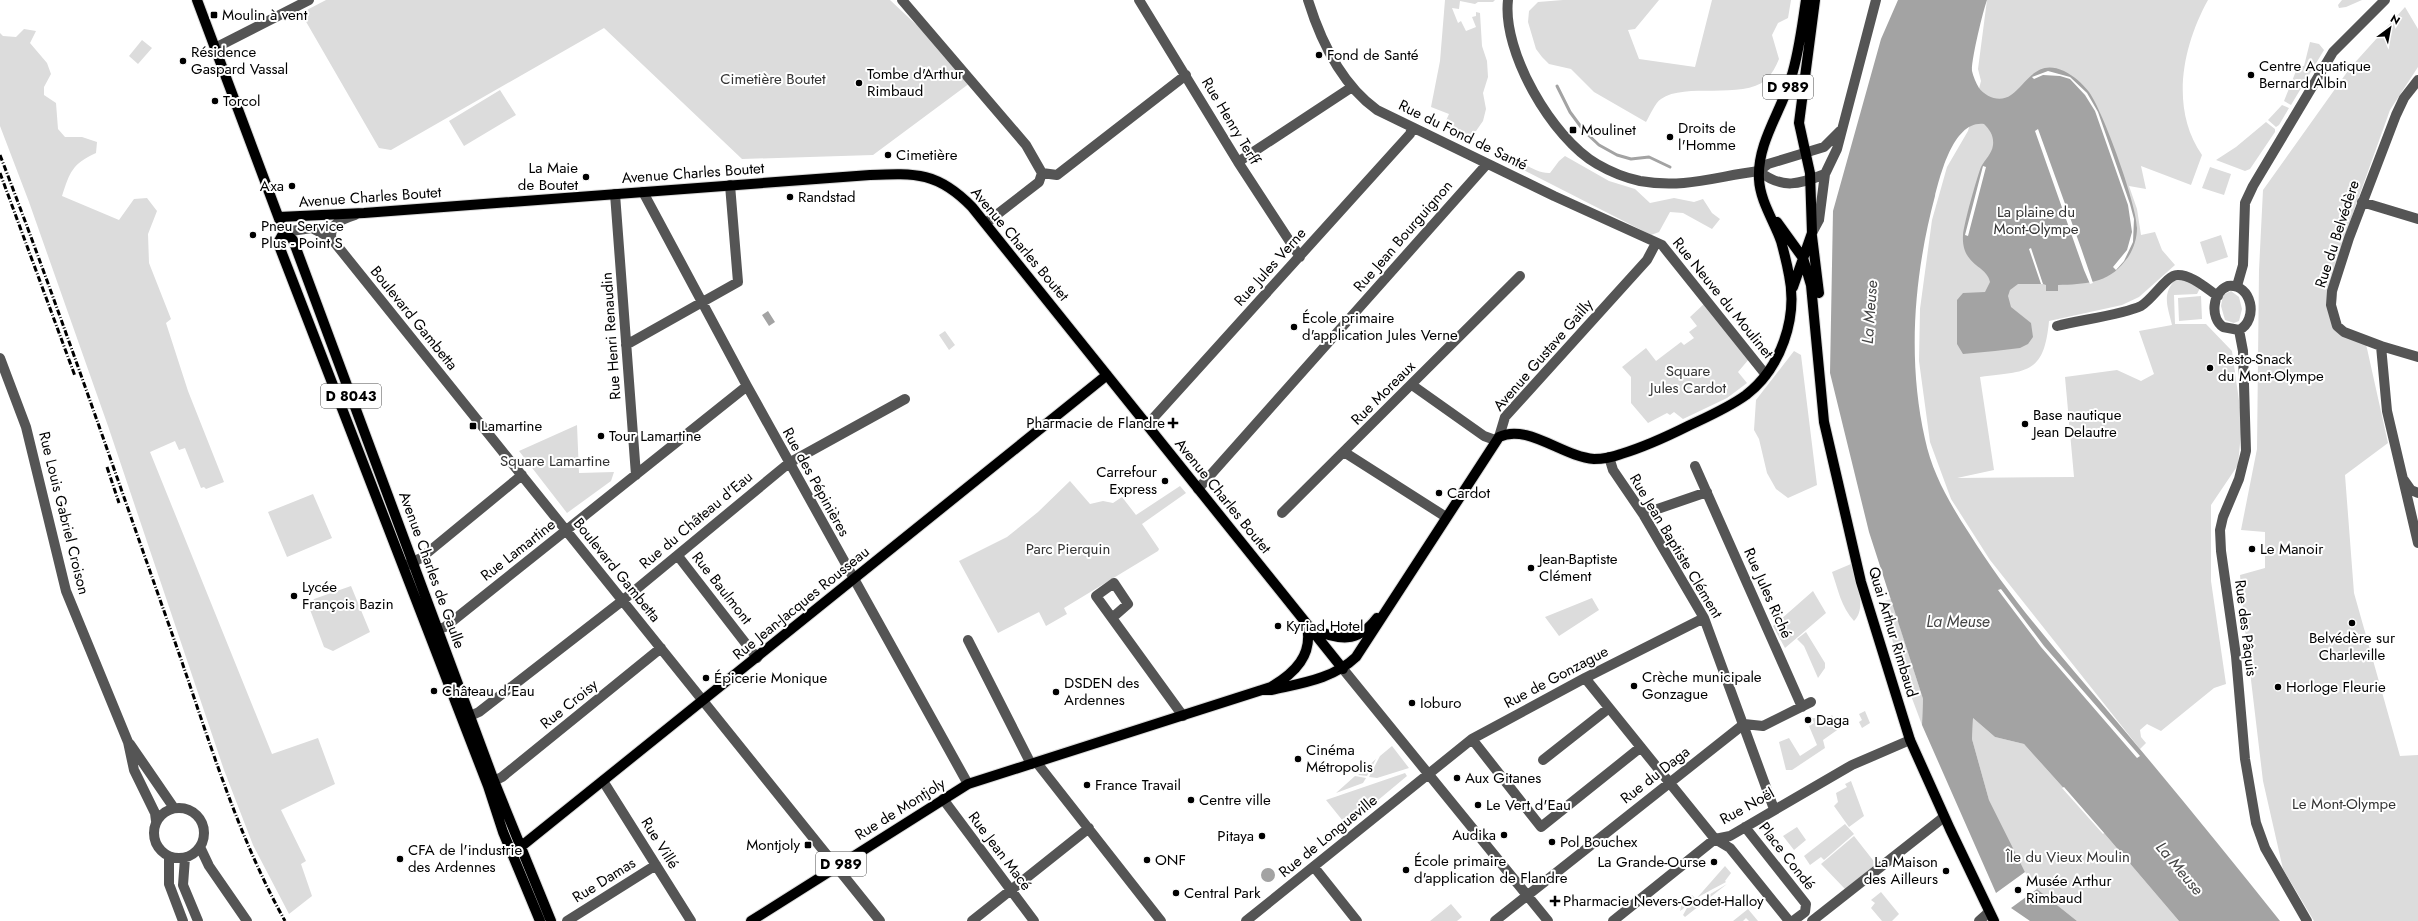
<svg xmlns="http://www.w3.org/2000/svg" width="2418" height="921" font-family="Jost,sans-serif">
<rect width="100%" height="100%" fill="#fff"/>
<path fill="#dcdcdc" d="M326 0H890L924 32 970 83 873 155 742 159 604 28 391 150 379 148 301 13Z
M1445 0H1495L1493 2H1478L1475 4 1460 1 1459 9 1452 8 1458 23 1461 21 1466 31 1476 27 1472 17 1476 16V12L1480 13 1482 46 1487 61 1488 77 1483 93 1486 109 1483 121 1476 131 1465 137 1444 125 1449 114 1431 107 1440 61Z
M1563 0H1659L1635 29 1628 30 1639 59 1695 67 1712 0H1791L1788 18 1778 23 1772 35 1779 59C1776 66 1772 74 1766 80 1742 100 1685 82 1661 99 1655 103 1650 115 1646 122L1594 92 1571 69 1549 64 1542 57 1536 49 1528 22 1529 11 1538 2Z
M1987 0H2208C2182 47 2170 109 2202 155L2191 185 2141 166 2146 189 2129 186 2137 209 2141 235 2155 232 2162 250 2175 265 2139 297 2122 305 2049 321C2044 375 2027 371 1980 377L1994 470 1957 478 2074 477 2065 377 2117 370 2141 381 2154 374 2139 331 2172 325C2168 307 2161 294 2176 279L2182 278 2200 288 2197 294 2174 295 2175 324H2206L2232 351 2242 422 2238 465 2211 505V581L2226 684 2214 688 2161 731 2147 724 2140 730 2141 737 2146 743 2140 749 1990 560 1951 499 1930 442 1919 361 1920 309 1932 220 1947 167 1968 131 1981 81 1978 69Z
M2342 0H2362L2346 7 2339 8 2338 5Z
M2405 7 2418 29V67L2390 110 2343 241 2333 329 2366 344 2388 443 2345 475 2354 593 2400 756 2418 755V921H2314L2283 869 2263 781 2244 621 2240 575 2265 568V532L2241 530 2257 449 2259 270 2263 190 2350 68Z
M24 29 36 31 30 43 47 63 51 74 44 87V95L56 103 58 129 65 137H82L97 142 96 153C72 164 70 172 62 196L119 220 134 199 147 198 157 211 148 234 149 263 171 319 166 323 188 391 224 482 206 489 204 487 201 488 185 448 179 450 175 441 150 452 272 754 318 738 335 784 281 810 306 861 301 864 312 896 289 914 253 845 224 770 108 426 29 202 0 126V33L3 36 16 37Z
M142 40 152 48 138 64 129 56Z
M2310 42 2319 44 2324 50 2291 105 2284 101 2298 66H2304Z
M500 90 516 115 464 146 449 121Z
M2282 105 2289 108 2279 125 2276 127 2268 120Z
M2266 122 2275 129V132L2250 169 2245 171 2216 160 2236 147Z
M1565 156 1609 181 1635 189 1650 203 1674 198 1694 202 1703 199 1712 213 1720 219 1712 229 1683 213 1670 212 1659 232 1651 235 1508 162 1518 159C1525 166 1541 174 1550 173L1559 161Z
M2210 167 2231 174 2224 195 2202 188Z
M2221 235 2228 257 2207 264 2200 242Z
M2231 291 2239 297 2242 309 2239 321 2234 323 2225 320 2221 306 2223 295Z
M2201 296 2202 319 2179 321 2178 298Z
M1705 303 1749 359 1738 372 1747 383 1727 398 1683 419 1674 412 1670 415 1667 413 1648 423 1631 403V377L1622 367 1646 348 1656 361 1681 342 1684 345 1694 338 1689 332 1697 326 1690 317Z
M945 331 955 345 949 350 939 335Z
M1794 351 1801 355 1817 485 1788 498 1776 489 1767 473 1759 439 1754 430 1756 400Z
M577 425 579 473 614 472 611 481 567 513 519 451Z
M1070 481 1090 504 1103 501 1113 503 1122 497 1136 515 1180 486 1186 493 1142 524 1159 549 1158 551 1064 608 1067 614 1046 626 1039 612 998 633 959 561 1007 537 1038 512Z
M313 494 332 538 287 557 268 512Z
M1851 564C1855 581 1868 607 1854 621 1841 607 1838 589 1832 572Z
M351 586 370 632 333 651 324 647 309 607 314 599Z
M1813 591 1826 613 1785 648 1773 626Z
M1592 598 1599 610 1559 636 1545 617Z
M1891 599 1923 699 1922 725 1901 669 1881 602Z
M1806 632 1825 663V668L1818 678 1804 646 1797 639Z
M1865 711 1870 723 1862 728 1859 722 1862 720 1859 714Z
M1832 715 1840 728 1823 740 1825 748 1792 770H1786L1779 742 1789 738 1800 756 1817 745 1809 726 1814 723 1812 718H1816L1820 725Z
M1973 718 1995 737 2024 744 2104 833 2179 921H2077L2037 889 2025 872 1989 800 1972 739Z
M1392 746 1409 768 1377 778 1369 777 1380 756Z
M1376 759 1367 776 1358 775Z
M1405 773 1407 776 1347 826 1326 800Z
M1355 776 1366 778 1363 783 1336 793Z
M1851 781 1864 816 1849 827 1834 806 1838 802 1836 793 1847 787 1845 784Z
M1845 824 1854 834 1824 860 1821 857 1810 865 1804 856Z
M1797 827 1806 840 1794 850 1783 836Z
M1854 836 1876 864 1845 889 1821 864Z
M1725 866 1731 873 1725 881 1726 882C1714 889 1700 895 1689 903 1686 905 1684 909 1680 911L1682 902 1692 895 1696 899Z
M1727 884 1685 917 1683 915 1687 908Z
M1881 892 1899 914 1892 921H1882L1871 908 1875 903 1871 900Z
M1451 904 1462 917 1457 921H1430Z
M1748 909 1758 921H1749L1746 918 1743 921H1733Z"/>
<path fill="#a3a3a3" d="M1898 0H1987C1983 11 1971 61 1972 71 1973 76 1976 83 1979 88 1986 97 2000 103 2011 95 2027 84 2036 58 2064 71 2074 76 2082 83 2089 92 2103 111 2137 205 2137 228 2137 239 2133 252 2125 261 2108 284 2084 284 2058 285V291H2046V285L2043 284H2018L2010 290 2008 296 2011 307 2031 323 2033 337 2028 344 2020 348 1995 351 1963 354 1957 344V300L1963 293 1985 292 1990 282C1987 265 1961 266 1963 235 1964 223 1977 177 1981 167 1985 159 1992 154 1993 145 1994 136 1990 130 1984 124 1954 120 1941 173 1935 196 1914 275 1907 359 1925 439 1932 473 1950 504 1969 533 2013 604 2070 666 2124 730 2177 793 2229 857 2280 921H2179L2104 833 2024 744 1995 737 1973 718 1972 739 1989 800 2025 872 1996 893 1922 725 1923 699 1869 532 1830 373 1833 211 1881 39Z
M768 311 775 322 769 326 762 315Z
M1261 875a7 7 0 1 1 14 0a7 7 0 1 1-14 0Z
M2037 889 2077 921H2030L2011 908Z"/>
<path fill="#fff" d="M2048 71 2070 77 2087 93 2098 112 2130 204 2134 219 2133 242 2124 261 2116 270 2113 267 2127 250 2132 232 2128 205 2095 111 2085 95 2070 79 2060 76 2043 75 2034 79 2032 77Z
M2038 129 2081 248 2093 283 2090 284 2084 270 2035 131Z
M1983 166 1986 167 1968 236 1965 235Z
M2031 248 2043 284H2041L2029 249Z
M2001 589 2044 646 2140 756 2137 758 2041 647 1998 590Z
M2064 787 2104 833 2103 834 2062 788Z"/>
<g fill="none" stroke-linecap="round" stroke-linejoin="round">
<path stroke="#a3a3a3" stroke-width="3" d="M1557 86 1570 112 1584 131 1599 145 1617 155 1631 159 1649 157 1670 167"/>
<g stroke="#dbdbdb" stroke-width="12">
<path id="major" d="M197 0 284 232 293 240 494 781 551 921
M279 217 364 213 870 175C916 173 938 172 972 207L1343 669
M1777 222 1803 258 1811 285 1824 422 1861 582 1910 740 1950 829 1994 921
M284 232 278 243 488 786 503 832 540 921
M1812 236 1819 293
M1793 287 1812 233 1810 173 1799 123 1815 0
M1312 629C1339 640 1357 644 1377 618
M1262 690H1272C1302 683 1333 679 1356 657L1499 437C1527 423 1563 457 1594 459 1602 459 1613 457 1621 454 1644 447 1666 437 1688 426 1707 417 1728 408 1746 395 1781 368 1798 318 1789 275 1787 264 1784 252 1781 241 1774 221 1760 201 1759 179 1757 143 1781 112 1791 78 1799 53 1802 26 1806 0
M513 853 1107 375
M751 921 968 784 1271 687C1295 673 1313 655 1307 626"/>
</g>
<path stroke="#555" stroke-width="10" d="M902 0 1026 145 1042 173
M1139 0 1238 162 1300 257
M1308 0C1321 42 1341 84 1377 110L1554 196 1662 245 1766 375
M1508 0C1502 52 1552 138 1597 164 1609 171 1626 178 1640 181 1685 189 1717 176 1759 171
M215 48 309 0
M2418 80 2404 98 2396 115 2349 238 2332 291 2331 305 2337 326 2344 332 2381 346 2387 411 2418 543
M1238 162 1352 87
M1759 171C1782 190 1800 184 1825 174L1837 149 1876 0
M1759 171 1768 164 1824 147 1840 131
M1042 173 1057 175 1186 75
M643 192 747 386 968 784
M615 194 636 475
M2362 202 2418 219
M986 223 1039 182 1042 173
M284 232 312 228 331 238 880 921
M1812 233 1819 220 1825 174
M331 238C330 223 343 219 355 215
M2228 286C2252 283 2259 320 2239 330L2223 327C2210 318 2212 292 2228 286Z
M2237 286 2243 265 2245 203 2253 186 2333 52 2385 0
M2057 326C2079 320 2122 315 2141 306 2153 299 2167 275 2177 275 2191 274 2207 289 2218 296
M2239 330 2243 351 2246 451 2239 479 2223 517 2220 530 2221 551 2236 656 2245 759 2256 823 2265 848 2307 921
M626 345 738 282 730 185
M2381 346 2418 357
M0 358 26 427 66 591 128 742 134 770 155 813 156 821
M1412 385 1484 436 1495 440
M1147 425 1410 134 1412 128
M1499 437 1505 417 1647 260 1656 243
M1344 452 1446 517
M1609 457 1613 470 1643 514 1704 618 1774 809
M1695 466 1802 707
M2404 480 2411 490 2418 493
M1198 489 1487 164
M1282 513 1520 276
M1643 514 1707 492
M678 556 757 658
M405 566 421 558 522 475
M1112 618 1128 604 1114 583 1096 596 1183 716
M438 629 445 627 747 386
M968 640 1031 764
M1343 669 1548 921
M1585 678 1715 839 1730 848 1789 921
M470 716 479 712 622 601 789 463 905 399
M1472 739 1541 827 1641 747
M130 744 174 808
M1543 760 1609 708
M1037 763 1161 921
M494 781 502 777 661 648
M603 781 691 921
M943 799 1034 921
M154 833a25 25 0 1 1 50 0a25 25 0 1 1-50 0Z
M1745 827 1806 904 1805 912 1793 921
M200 847 209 866 247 921
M169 857V884L183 921
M185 858 183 885 198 921
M1314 867 1357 921
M567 921 656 865
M972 921 1089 828
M1246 921 1472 739 1585 678 1704 618
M1495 921 1744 724 1763 726 1811 702
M1613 921 1715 839 1730 836 1852 765 1910 740
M1812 921 1944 817
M1979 921 1988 913"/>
<use href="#major" stroke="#000" stroke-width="10"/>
<path stroke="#000" stroke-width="3" stroke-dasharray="6 2 1 2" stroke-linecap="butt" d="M0 155C62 316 117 479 175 642 208 736 236 833 285 921
M0 173 75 376
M107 467 119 503"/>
</g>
<g fill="#000" stroke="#fff" stroke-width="1.5">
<rect x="210" y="11" width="8" height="8" rx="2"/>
<circle cx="1319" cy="55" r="4"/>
<circle cx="183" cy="61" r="4"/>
<circle cx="2251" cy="75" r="4"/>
<circle cx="859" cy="83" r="4"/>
<circle cx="215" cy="101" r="4"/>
<rect x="1569" y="126" width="8" height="8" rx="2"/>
<circle cx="1670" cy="137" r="4"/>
<circle cx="888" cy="155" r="4"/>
<circle cx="586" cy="177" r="4"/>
<circle cx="292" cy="186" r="4"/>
<circle cx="790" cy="197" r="4"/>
<circle cx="253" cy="235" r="4"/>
<circle cx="1294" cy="327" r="4"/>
<circle cx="2210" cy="368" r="4"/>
<path d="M1171 417h4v4h4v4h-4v4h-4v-4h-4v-4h4z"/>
<circle cx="2025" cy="424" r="4"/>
<rect x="469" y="422" width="8" height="8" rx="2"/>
<circle cx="601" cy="436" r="4"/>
<circle cx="1165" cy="481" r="4"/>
<circle cx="1439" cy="493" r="4"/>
<circle cx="2252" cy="549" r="4"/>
<circle cx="1531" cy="568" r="4"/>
<circle cx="294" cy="596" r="4"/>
<circle cx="2352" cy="623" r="4"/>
<circle cx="1278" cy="626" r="4"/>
<circle cx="706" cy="678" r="4"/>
<circle cx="1634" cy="686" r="4"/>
<circle cx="2278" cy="687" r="4"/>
<circle cx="434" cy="691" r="4"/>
<circle cx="1056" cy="692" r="4"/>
<circle cx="1412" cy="703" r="4"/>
<circle cx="1808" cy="720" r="4"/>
<circle cx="1298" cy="759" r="4"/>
<circle cx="1457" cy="778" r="4"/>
<circle cx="1087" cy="785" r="4"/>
<circle cx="1191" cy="800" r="4"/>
<circle cx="1478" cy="805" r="4"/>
<circle cx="1504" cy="835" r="4"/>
<circle cx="1262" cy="836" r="4"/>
<circle cx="1552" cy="842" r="4"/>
<rect x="804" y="841" width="8" height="8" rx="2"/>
<circle cx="400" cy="859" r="4"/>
<circle cx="1147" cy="860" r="4"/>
<circle cx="1714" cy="862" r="4"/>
<circle cx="1406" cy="870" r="4"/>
<circle cx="1946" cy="871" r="4"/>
<circle cx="2018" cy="890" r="4"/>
<circle cx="1176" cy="893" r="4"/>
<path d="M1553 895h4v4h4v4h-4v4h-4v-4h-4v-4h4z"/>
</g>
<g text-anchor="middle" stroke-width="4" stroke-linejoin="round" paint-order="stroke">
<g fill="#fff" stroke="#4c4c4c" stroke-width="1">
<rect x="1763" y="75" width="50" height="24" rx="3"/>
<rect x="321" y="384" width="60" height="24" rx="3"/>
<rect x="816" y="852" width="50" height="24" rx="3"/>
</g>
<g font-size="14" font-weight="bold" fill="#000">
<text x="1788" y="92">D 989</text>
<text x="351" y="401">D 8043</text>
<text x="841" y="869">D 989</text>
</g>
<g font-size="15" fill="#000" stroke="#fff" text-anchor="start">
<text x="222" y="20">Moulin à vent</text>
<text x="191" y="57">Résidence<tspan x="191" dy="17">Gaspard Vassal</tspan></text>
<text x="1327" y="60">Fond de Santé</text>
<text x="2259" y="71">Centre Aquatique<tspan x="2259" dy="17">Bernard Albin</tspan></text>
<text x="867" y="79">Tombe d'Arthur<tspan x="867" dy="17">Rimbaud</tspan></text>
<text x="223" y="106">Torcol</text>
<text x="1678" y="133">Droits de<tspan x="1678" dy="17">l'Homme</tspan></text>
<text x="1581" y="135">Moulinet</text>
<text x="896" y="160">Cimetière</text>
<text x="578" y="173" text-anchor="end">La Maie<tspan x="578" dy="17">de Boutet</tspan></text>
<text x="284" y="191" text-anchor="end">Axa</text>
<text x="798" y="202">Randstad</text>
<text x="261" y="231">Pneu Service<tspan x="261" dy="17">Plus - Point S</tspan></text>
<text x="1302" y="323">École primaire<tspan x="1302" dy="17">d'application Jules Verne</tspan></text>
<text x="2218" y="364">Resto-Snack<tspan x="2218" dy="17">du Mont-Olympe</tspan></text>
<text x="2033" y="420">Base nautique<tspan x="2033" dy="17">Jean Delautre</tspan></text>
<text x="1165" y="428" text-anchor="end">Pharmacie de Flandre</text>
<text x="481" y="431">Lamartine</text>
<text x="609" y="441">Tour Lamartine</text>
<text x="1157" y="477" text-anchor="end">Carrefour<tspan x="1157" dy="17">Express</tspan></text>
<text x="1447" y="498">Cardot</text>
<text x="2260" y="554">Le Manoir</text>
<text x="1539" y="564">Jean-Baptiste<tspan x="1539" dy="17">Clément</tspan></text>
<text x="302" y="592">Lycée<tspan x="302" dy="17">François Bazin</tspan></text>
<text x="1286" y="631">Kyriad Hotel</text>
<text x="2352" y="643" text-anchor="middle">Belvédère sur<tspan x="2352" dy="17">Charleville</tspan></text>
<text x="1642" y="682">Crèche municipale<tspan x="1642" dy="17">Gonzague</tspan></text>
<text x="714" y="683">Épicerie Monique</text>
<text x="1064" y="688">DSDEN des<tspan x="1064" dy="17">Ardennes</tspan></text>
<text x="2286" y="692">Horloge Fleurie</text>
<text x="442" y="696">Château d'Eau</text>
<text x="1420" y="708">Ioburo</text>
<text x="1816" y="725">Daga</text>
<text x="1306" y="755">Cinéma<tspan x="1306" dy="17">Métropolis</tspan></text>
<text x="1465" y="783">Aux Gitanes</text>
<text x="1095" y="790">France Travail</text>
<text x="1199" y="805">Centre ville</text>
<text x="1486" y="810">Le Vert d'Eau</text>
<text x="1496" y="840" text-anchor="end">Audika</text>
<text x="1254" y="841" text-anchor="end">Pitaya</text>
<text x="1560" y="847">Pol Bouchex</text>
<text x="800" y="850" text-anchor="end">Montjoly</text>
<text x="408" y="855">CFA de l'industrie<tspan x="408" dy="17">des Ardennes</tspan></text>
<text x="1155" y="865">ONF</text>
<text x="1414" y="866">École primaire<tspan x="1414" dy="17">d'application de Flandre</tspan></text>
<text x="1706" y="867" text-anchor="end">La Grande-Ourse</text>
<text x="1938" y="867" text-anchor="end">La Maison<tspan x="1938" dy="17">des Ailleurs</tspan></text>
<text x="2026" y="886">Musée Arthur<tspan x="2026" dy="17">Rimbaud</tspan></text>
<text x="1184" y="898">Central Park</text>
<text x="1563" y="906">Pharmacie Nevers-Godet-Halloy</text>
</g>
<g font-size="15" fill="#333" stroke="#fff">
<text x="773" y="84">Cimetière Boutet</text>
<text x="2036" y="217">La plaine du<tspan x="2036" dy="17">Mont-Olympe</tspan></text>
<text x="1688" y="376">Square<tspan x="1688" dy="17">Jules Cardot</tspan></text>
<text x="555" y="466">Square Lamartine</text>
<text x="1068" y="554">Parc Pierquin</text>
<text x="2344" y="809">Le Mont-Olympe</text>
<text x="2068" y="862">Île du Vieux Moulin</text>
</g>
<g font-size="15" fill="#000" stroke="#fff">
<text transform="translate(1231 121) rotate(59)" y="5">Rue Henry Terff</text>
<text transform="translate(1463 135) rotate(26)" y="5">Rue du Fond de Santé</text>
<text transform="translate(693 173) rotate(-4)" y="5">Avenue Charles Boutet</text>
<text transform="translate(370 197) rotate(-4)" y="5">Avenue Charles Boutet</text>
<text transform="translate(2337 234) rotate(-72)" y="5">Rue du Belvédère</text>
<text transform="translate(1403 236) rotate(-49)" y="5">Rue Jean Bourguignon</text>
<text transform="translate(1020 244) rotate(50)" y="5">Avenue Charles Boutet</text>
<text transform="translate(1270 267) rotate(-48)" y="5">Rue Jules Verne</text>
<text transform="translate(1723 298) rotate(51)" y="5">Rue Neuve du Moulinet</text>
<text transform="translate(414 318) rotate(51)" y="5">Boulevard Gambetta</text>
<text transform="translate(611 336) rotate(-94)" y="5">Rue Henri Renaudin</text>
<text transform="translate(1543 355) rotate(-49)" y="5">Avenue Gustave Gailly</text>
<text transform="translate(1383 393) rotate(-45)" y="5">Rue Moreaux</text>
<text transform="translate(816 482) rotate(61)" y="5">Rue des Pépinières</text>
<text transform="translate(1223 496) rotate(51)" y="5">Avenue Charles Boutet</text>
<text transform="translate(64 513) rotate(76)" y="5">Rue Louis Gabriel Croison</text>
<text transform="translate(696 520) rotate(-40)" y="5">Rue du Château d'Eau</text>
<text transform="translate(1676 546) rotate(59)" y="5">Rue Jean Baptiste Clément</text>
<text transform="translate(518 550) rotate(-38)" y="5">Rue Lamartine</text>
<text transform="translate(432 570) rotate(70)" y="5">Avenue Charles de Gaulle</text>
<text transform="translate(617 570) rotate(51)" y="5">Boulevard Gambetta</text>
<text transform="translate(722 588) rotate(52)" y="5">Rue Baulmont</text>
<text transform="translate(1768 593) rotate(66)" y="5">Rue Jules Riché</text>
<text transform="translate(801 603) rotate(-39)" y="5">Rue Jean-Jacques Rousseau</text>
<text transform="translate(2246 628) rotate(83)" y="5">Rue des Pâquis</text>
<text transform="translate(1893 632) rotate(73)" y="5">Quai Arthur Rimbaud</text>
<text transform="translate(1556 677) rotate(-28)" y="5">Rue de Gonzague</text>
<text transform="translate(569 704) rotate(-39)" y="5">Rue Croisy</text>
<text transform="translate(1655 775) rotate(-38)" y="5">Rue du Daga</text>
<text transform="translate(1747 806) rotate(-29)" y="5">Rue Noël</text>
<text transform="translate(900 809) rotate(-32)" y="5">Rue de Montjoly</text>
<text transform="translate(1328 836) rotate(-39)" y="5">Rue de Longueville</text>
<text transform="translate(660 843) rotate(58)" y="5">Rue Villé</text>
<text transform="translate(1000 851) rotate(53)" y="5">Rue Jean Macé</text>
<text transform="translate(1787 856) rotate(52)" y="5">Place Condé</text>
<text transform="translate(604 880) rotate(-32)" y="5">Rue Damas</text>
</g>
<g font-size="16" font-style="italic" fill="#444" stroke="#fff">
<text transform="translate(1869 312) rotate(-86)" y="6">La Meuse</text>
<text x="1958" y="627">La Meuse</text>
<text transform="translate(2180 868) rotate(50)" y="6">La Meuse</text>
</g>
</g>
<g transform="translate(2390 28) rotate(32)" stroke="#ffffff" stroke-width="3" paint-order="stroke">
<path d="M0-3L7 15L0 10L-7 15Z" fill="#000000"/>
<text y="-6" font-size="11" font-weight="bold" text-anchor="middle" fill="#000000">N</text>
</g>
</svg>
